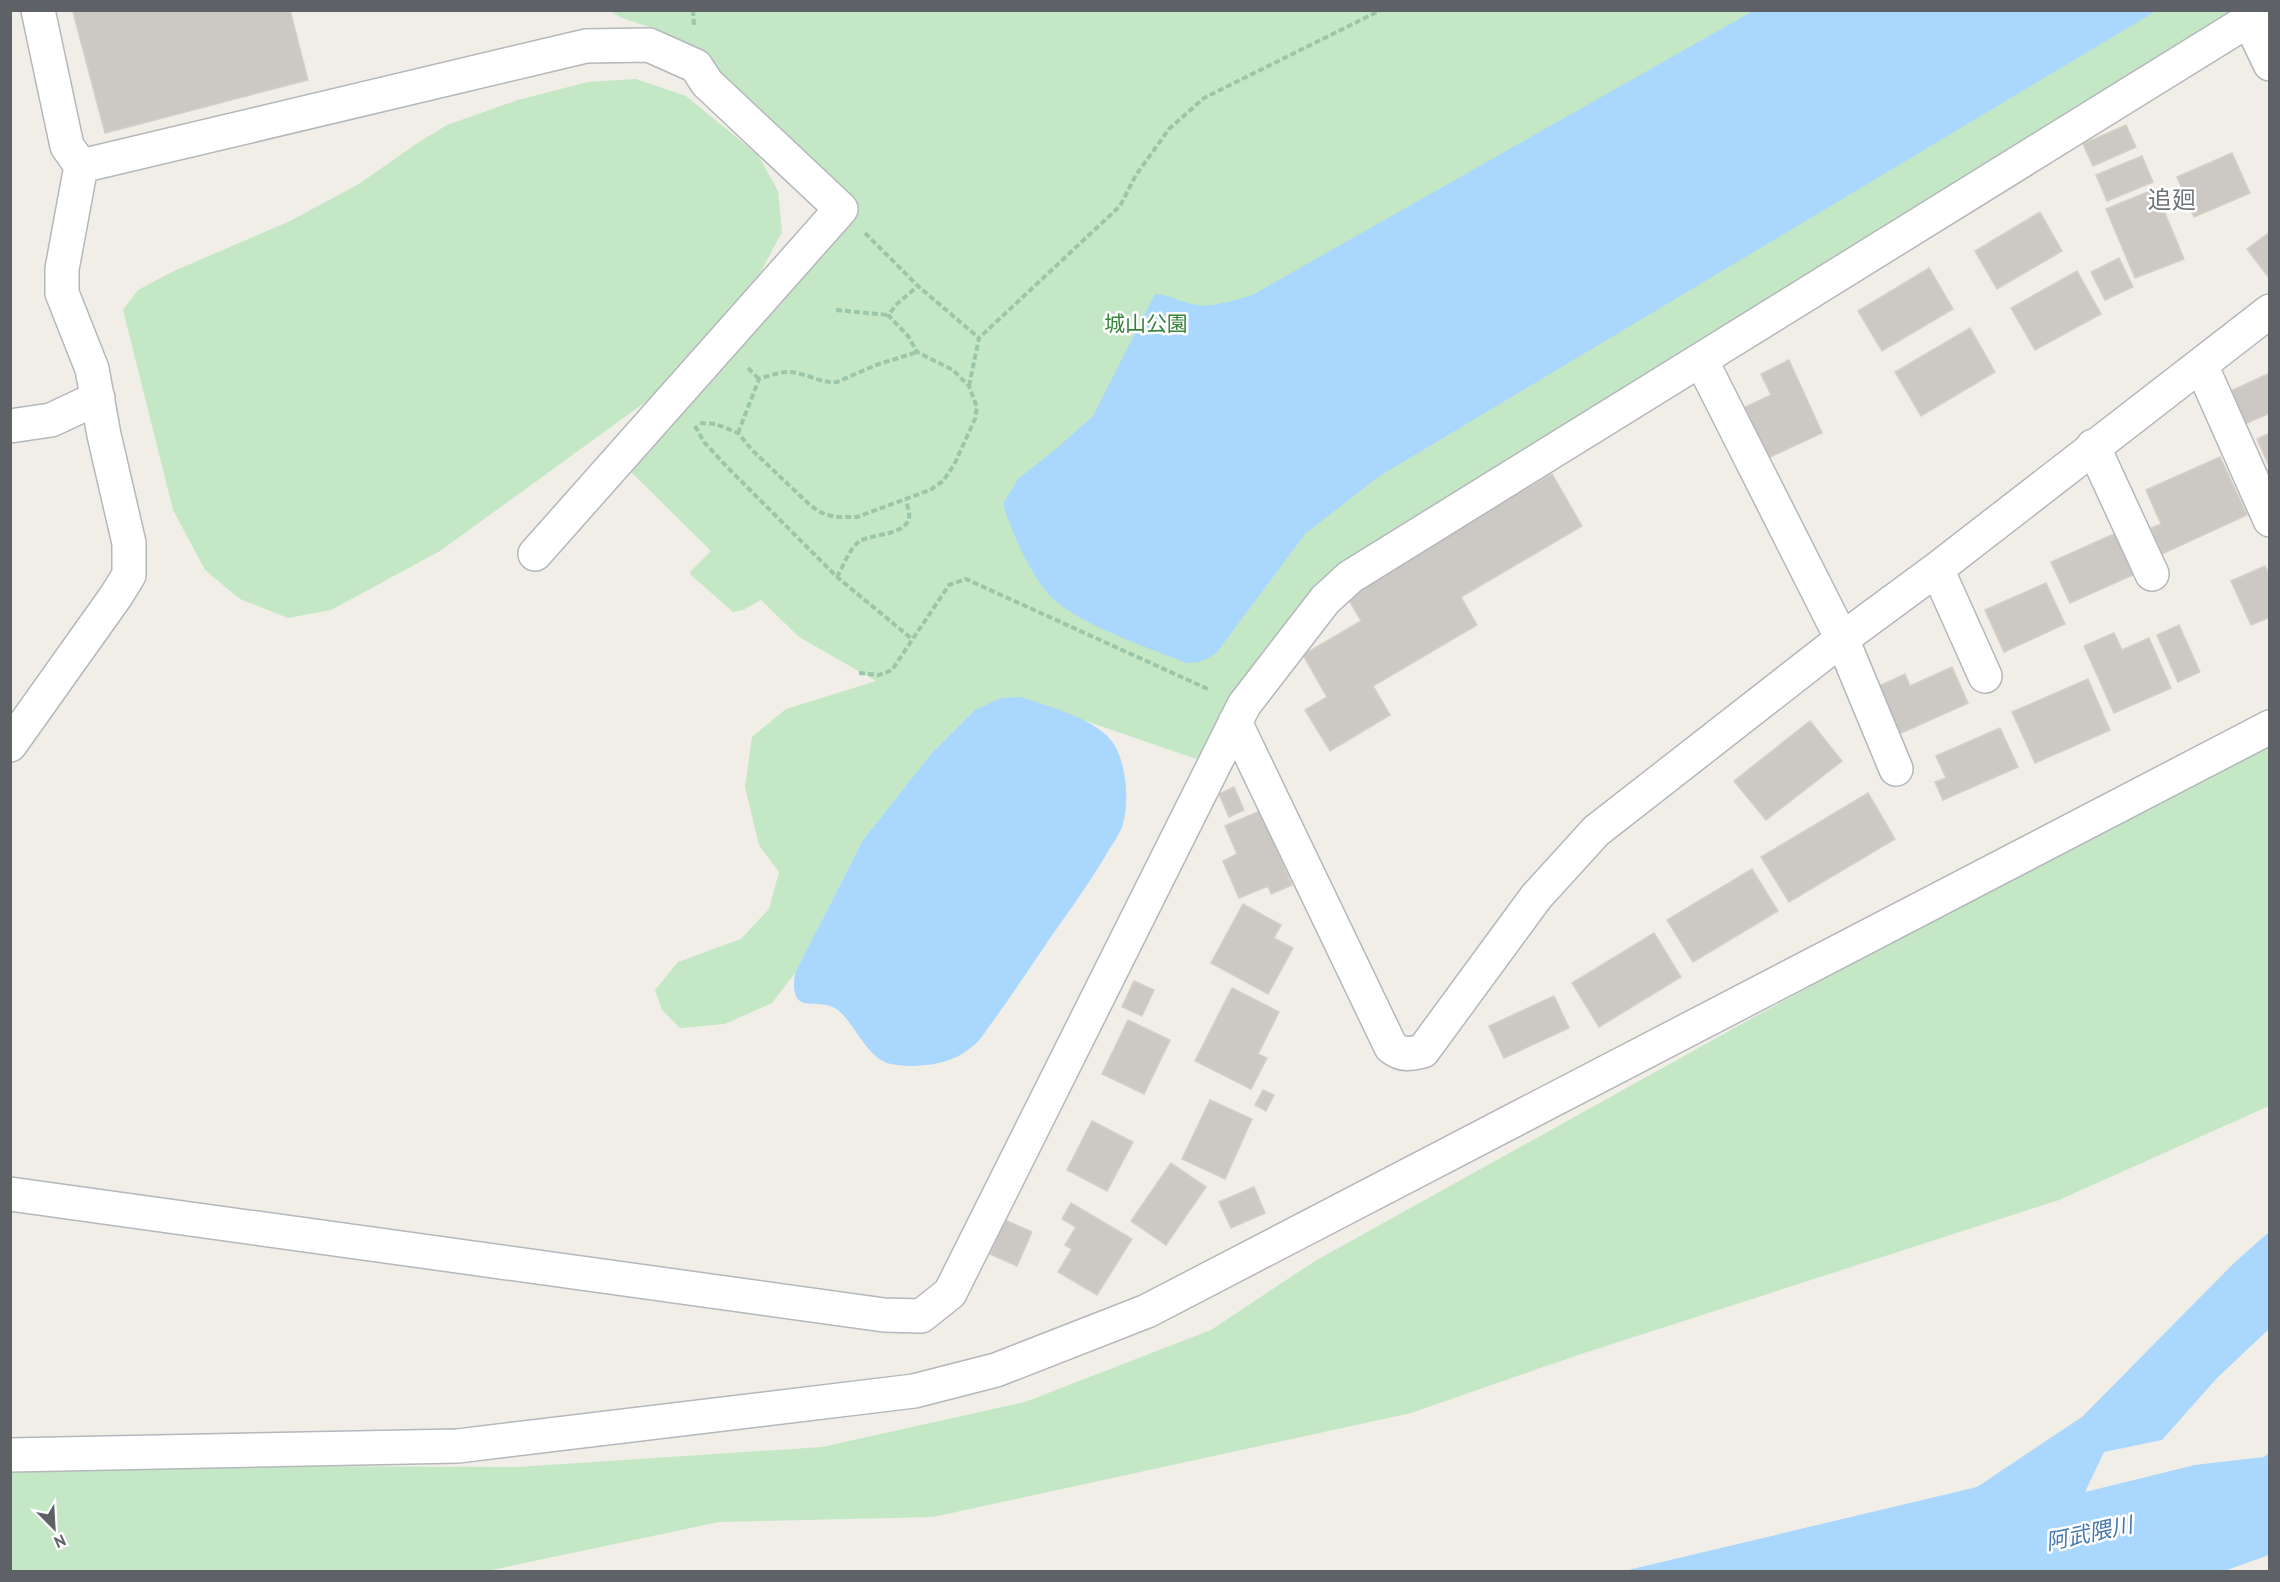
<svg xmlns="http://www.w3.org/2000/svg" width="2280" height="1582" font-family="'PT Sans','Noto Sans JP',sans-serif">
<rect width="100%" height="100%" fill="#f0eee7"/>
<path fill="#c4e7c5" d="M610 11H2239L1366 550 1202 761 1034 703 975 710 931 754 863 840 795 973 772 1003 725 1024 680 1028 662 1010 655 990 678 962 741 939 769 909 779 872 759 845 745 787 752 737 786 709 876 681 799 637 761 600 743 610 733 612 691 575 690 572 711 551 621 462 853 206 721 84 680 40 661 31 622 18Z
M636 79 686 96 758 155 778 191 782 232 758 277 655 395 440 551 331 610 288 618 240 599 205 570 173 510 123 310 138 290 174 271 290 221 359 184 419 142 447 125 518 100 588 82Z
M2269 742V1106L2059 1200 1581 1354 1411 1413 933 1517 719 1522 487 1571 11 1572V1465L518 1467 822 1447 1025 1402 1211 1330 1315 1261 1765 1011Z"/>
<path fill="#a9d7fe" d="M1753 11H2156L1378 477 1305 534 1217 652C1207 660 1199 663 1186 663 1148 647 1069 622 1045 590 1026 565 1014 536 1004 508V502L1018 479 1056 449 1093 416 1155 294C1171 295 1182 303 1197 305 1210 308 1241 299 1254 294Z
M1021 697C1047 706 1093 718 1111 740 1127 760 1130 804 1122 827 1118 837 1111 846 1106 855 1086 889 1062 920 1040 953 1024 977 1008 1000 991 1024 986 1030 981 1040 974 1045 954 1064 923 1068 897 1065 868 1063 859 1029 839 1011 820 994 788 1021 795 973L863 840 931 754 975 710 1001 698Z
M2269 1232V1329L2217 1378 2162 1440 2104 1452 2085 1492 2195 1465 2264 1457 2269 1453V1555L2221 1572 1624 1571 1977 1487 2082 1417 2234 1263Z"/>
<path fill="#ccc9c4" stroke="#d5d0c5" stroke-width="1.5" d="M78 10H290L308 80 105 133 73 12Z
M2126 125 2136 147 2093 166 2083 144Z
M2232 153 2250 193 2194 217 2177 177Z
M2142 156 2153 182 2107 201 2096 175Z
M2155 189 2184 259 2135 278 2106 209Z
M2040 212 2062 251 1997 289 1975 251Z
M2270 232V279L2247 249Z
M2119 258 2133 287 2105 300 2091 272Z
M1929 268 1953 309 1882 351 1858 311Z
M2077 271 2101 314 2035 350 2011 308Z
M1970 328 1995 372 1921 416 1895 372Z
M1789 360 1822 433 1768 458 1745 407 1771 395 1761 374Z
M2270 373V413L2245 424 2231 391Z
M2270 433V468L2257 439Z
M2220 457 2247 515 2162 554 2151 528 2161 524 2146 490Z
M1552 474 1582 526 1461 597 1477 625 1373 686 1390 715 1330 751 1305 710 1327 697 1303 655 1361 621 1346 595Z
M2116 533 2135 574 2070 603 2051 562Z
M2265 566 2270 576V617L2251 625 2231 581Z
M2046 583 2065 624 2004 652 1985 610Z
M2179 625 2200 672 2178 682 2157 635Z
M2114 633 2122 650 2149 638 2171 688 2114 713 2084 646Z
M1952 667 1968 703 1899 734 1877 687 1905 674 1910 686Z
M2088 679 2110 730 2035 763 2012 712Z
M1810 721 1842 761 1766 820 1734 781Z
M2000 728 2018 767 1943 800 1935 782 1946 778 1936 756Z
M1234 787 1244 810 1229 817 1219 794Z
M1868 793 1895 839 1789 902 1761 857Z
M1260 811 1292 885 1271 894 1268 886 1239 898 1223 861 1237 854 1225 826Z
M1752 869 1778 911 1693 962 1667 920Z
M1243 904 1281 925 1274 938 1293 948 1268 994 1211 963Z
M1654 933 1681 977 1599 1027 1572 983Z
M1134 981 1154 990 1142 1016 1122 1007Z
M1232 988 1279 1012 1258 1054 1267 1058 1251 1089 1195 1061Z
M1554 996 1569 1028 1504 1058 1489 1026Z
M1128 1020 1170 1040 1144 1094 1102 1074Z
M1263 1090 1274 1095 1266 1111 1255 1105Z
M1210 1100 1252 1119 1225 1179 1182 1159Z
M1092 1121 1133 1142 1107 1191 1067 1170Z
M1171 1163 1206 1187 1166 1245 1131 1221Z
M1254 1187 1265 1213 1231 1228 1219 1202Z
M1071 1203 1132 1239 1097 1295 1058 1272 1072 1249 1065 1245 1076 1227 1062 1219Z
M1005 1220 1032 1232 1017 1266 990 1254Z"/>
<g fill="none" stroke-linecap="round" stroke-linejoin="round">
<g stroke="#b4b7bb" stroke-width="36">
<path id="minor" d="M2249 20 2270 64
M81 166 586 46 649 45 696 66 707 83 841 209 535 554
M1701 360 1842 639 1896 769
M2201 365 2270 520
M10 426 51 420 98 398
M2093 446 2152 574
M1937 569 1985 676
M1235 722 1391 1047C1402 1056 1411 1054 1423 1051L1536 897 1596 831 1842 639 1937 569 2270 311
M10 745 116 596 129 575V543L104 435 92 369 62 293V269L81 166 67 146 38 10
M10 1194 884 1315 921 1316 950 1293 1244 705 1325 600 1350 577 2249 20 2258 10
M10 1455 458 1446 914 1391 996 1370 1147 1311 2270 727"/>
</g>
<path stroke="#9bc6a9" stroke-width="4" stroke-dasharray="6 3" stroke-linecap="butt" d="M693 10 694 25
M865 233 918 286 979 338
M836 310 888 315
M748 368 759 379
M969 386 979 338 1120 206 1136 175 1169 129 1204 98 1381 10
M700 423 716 424 738 433 752 450 811 506 822 513 835 517H857L930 490 943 481 954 465 975 419 977 407 969 386 953 370 917 352 908 336 888 315 898 303 918 286
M695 426 704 442 728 468 837 577 912 639
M738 433 759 379C768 376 779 372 788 372 805 372 821 384 837 382L876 365 917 352
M837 577C843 567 850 547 860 541 872 534 906 535 909 518 910 513 907 505 906 500
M859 673 879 675 892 670 949 585 966 579 1210 690"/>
<use href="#minor" stroke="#fff" stroke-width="33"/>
</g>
<g text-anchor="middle" stroke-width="5" stroke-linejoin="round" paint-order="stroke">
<g font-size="21" fill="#37853d" stroke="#fff">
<text x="1146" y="331">城山公園</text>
</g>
<g font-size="22" font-style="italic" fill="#4477b1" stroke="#fff">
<text transform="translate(2089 1533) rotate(-12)" y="8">阿武隈川</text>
</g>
<g font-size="24" fill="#6f7479" stroke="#fff">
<text x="2172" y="208">追廻</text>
</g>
</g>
<rect width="2280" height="1582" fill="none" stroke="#5e6267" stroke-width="24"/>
<g transform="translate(54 1528) rotate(156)" stroke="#ffffff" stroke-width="4.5" paint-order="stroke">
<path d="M0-4.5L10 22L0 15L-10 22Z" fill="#5e6267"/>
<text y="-9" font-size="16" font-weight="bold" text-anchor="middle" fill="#5e6267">N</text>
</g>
</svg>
